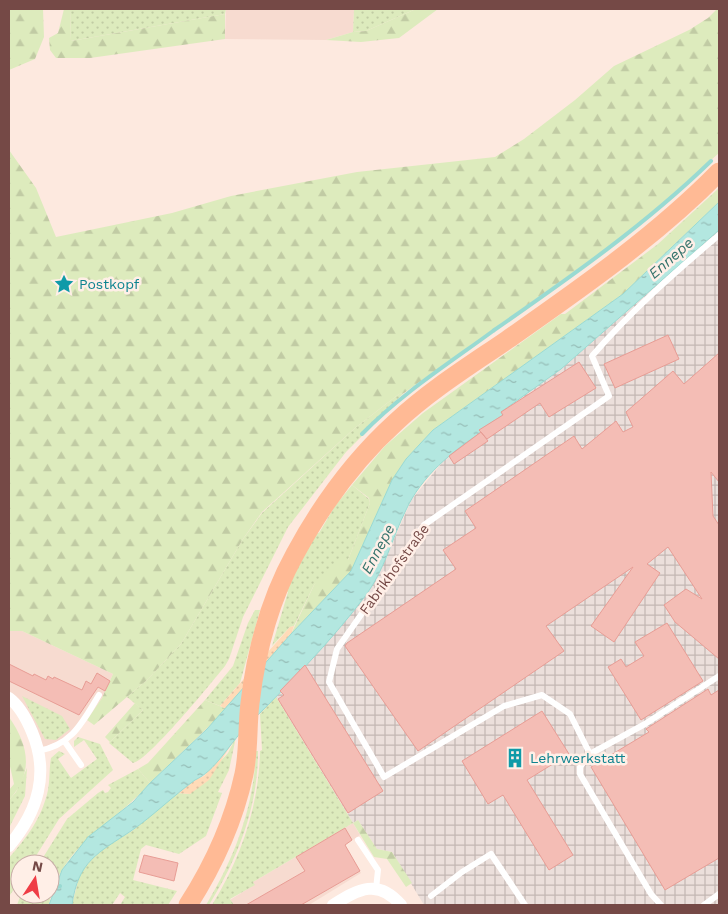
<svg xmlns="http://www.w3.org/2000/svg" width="728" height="914" font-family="'Work Sans',sans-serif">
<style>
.residential{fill:#f7dbd0}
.industrial{fill:url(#industrial-grid)}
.grass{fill:url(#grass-dots)}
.forest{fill:url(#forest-firs)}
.sand{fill:url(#sand-dots)}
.water{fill:url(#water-ripples);stroke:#99dad2}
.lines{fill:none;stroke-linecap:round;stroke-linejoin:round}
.stream{stroke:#99dad2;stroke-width:4}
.building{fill:#f4bdb5;stroke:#e89d95}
.service{stroke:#fff;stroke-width:6}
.minor{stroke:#fff;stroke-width:12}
.primary{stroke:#ffba95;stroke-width:19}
.labels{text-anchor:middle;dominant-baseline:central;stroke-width:5;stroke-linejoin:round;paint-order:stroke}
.culture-label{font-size:14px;fill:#0d838f;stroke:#ffefe7;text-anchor:start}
.street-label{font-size:14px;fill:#754946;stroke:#ffefe7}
.water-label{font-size:15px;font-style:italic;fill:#36746d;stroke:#ffefe7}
</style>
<defs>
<pattern id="industrial-grid" width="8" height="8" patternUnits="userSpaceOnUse" patternTransform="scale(1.25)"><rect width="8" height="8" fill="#ebdfdb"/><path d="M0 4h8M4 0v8" fill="none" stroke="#c3b7b3"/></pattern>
<pattern id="grass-dots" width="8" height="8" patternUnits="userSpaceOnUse" patternTransform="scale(1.25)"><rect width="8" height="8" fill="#ddebbd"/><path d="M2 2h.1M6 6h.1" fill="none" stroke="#c1cba4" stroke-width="1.8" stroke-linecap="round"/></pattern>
<pattern id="forest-firs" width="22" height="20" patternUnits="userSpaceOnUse" patternTransform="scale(1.25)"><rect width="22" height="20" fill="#ddebbd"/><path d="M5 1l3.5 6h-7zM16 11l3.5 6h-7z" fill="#c1cba4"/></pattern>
<pattern id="sand-dots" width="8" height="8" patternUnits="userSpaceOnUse" patternTransform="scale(1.25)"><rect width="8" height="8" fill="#ffdbb8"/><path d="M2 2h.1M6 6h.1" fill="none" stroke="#debda0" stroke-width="1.8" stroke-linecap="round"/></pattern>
<pattern id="water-ripples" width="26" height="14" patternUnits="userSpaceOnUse" patternTransform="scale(1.25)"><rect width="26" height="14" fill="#b3e7e0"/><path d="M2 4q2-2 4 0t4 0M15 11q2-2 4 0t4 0" fill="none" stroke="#96bdb7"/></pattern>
</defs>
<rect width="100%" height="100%" fill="#fde9df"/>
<path class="residential" d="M226 9H354L353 32 326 40 225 39Z
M9 631H22L113 674 102 698 87 720 85 719 74 733 38 751 9 698Z
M353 823 360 835 345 845 361 873 309 905H234L230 900 254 885 253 882Z"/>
<path class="industrial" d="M719 230V905H424L392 852 377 849 358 820 353 823 276 697 329 638 377 577 412 499 445 459 457 448 481 433 479 430 502 415 501 412 561 369Z"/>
<path class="grass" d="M70 9H226L225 14 71 41Z
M354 9H416L366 31 353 32Z
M404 393 360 434 362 436 346 452 288 527 243 617 229 659 225 666C212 682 148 761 133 763L109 743 143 710 127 697 147 680 181 644 243 539 262 513 355 428 399 394Z
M352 485 369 499 370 503 348 560 314 585 294 626 290 627 272 646 288 592 285 591 316 532 319 533 335 506Z
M255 610H260L240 683 220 706 205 700 233 666 248 623Z
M22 696 62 716 70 729 56 740 45 739Z
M276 697 353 823 253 882 255 885 230 899 234 905H212C241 858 259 806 260 751L262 750 260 714Z
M78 737 100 744 113 770 59 819 31 864H20V880L10 895 9 858C27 837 42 818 48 790 50 779 49 769 51 758L59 751 65 754 58 759 71 778 97 759 84 740 74 747V741Z
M236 737 229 770 218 792 222 793 206 836 179 854 146 845 141 849 133 880 177 891 168 905H120L125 897 120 893 112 905H72L80 873 92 859 106 846 132 831 178 793 190 794 228 753Z
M256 751H258C258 807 238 858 209 905H206C235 857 254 807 256 751Z
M27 768 25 796 9 828V800L16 792Z
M138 769 150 783C114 825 60 845 49 905H17L21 894H50V864H39L67 819 98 793 103 790 105 793 108 792 111 788 108 785Z"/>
<path class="forest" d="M9 9H43L44 37 35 59 9 70Z
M64 9H70L71 41 225 14V39L90 58H56L50 50 49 38 58 33Z
M416 9H438L399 38 361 42 326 40 353 32 366 31Z
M717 9H719V153L631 231 404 393 399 394 355 428 262 512 243 539 181 644 147 680 94 725 87 720 102 698 113 674 22 631H9V150L36 188 56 237 172 213 231 196 357 172 495 157 524 139 575 100 614 66 689 30 708 18Z
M719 188V202L623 294 433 430 406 459 392 480 351 571 291 634 314 585 339 559 348 560 370 503 369 498 352 485 385 446 423 413 561 314H565L658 244Z
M205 700 227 709 150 783 138 769 148 763Z
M135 703 143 710 110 742 105 737Z
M9 717C29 746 34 773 9 800V790L14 784 9 762Z
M358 820 377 849 392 852 412 883 406 887 387 859 374 857 353 823Z"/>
<path class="sand" d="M294 626 291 634 227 709 220 706 290 627Z
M236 737 209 780 190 794 178 793 195 780 204 776Z"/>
<path class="water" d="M719 202V230L561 369 501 412 503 415 480 430 482 432C452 451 421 477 406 510 392 538 385 569 366 595 330 643 286 687 244 729 228 746 215 771 195 780 173 796 153 816 131 831 98 853 78 861 72 905H49L62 870 88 837 133 802 150 783 207 729 291 634 351 571 392 480 406 459 433 430 623 294Z"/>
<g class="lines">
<path class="stream" d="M362 434C401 394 448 364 493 331 569 278 644 226 711 161
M50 888 60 886"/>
</g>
<path class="building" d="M668 335 679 359 615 388 604 364Z
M719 353V482L711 472 713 516 719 525V659L675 622 664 605 686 589 702 599 668 547 647 564 660 573 614 642 591 626 633 567 546 626 564 651 418 751 345 646 347 643 456 569 443 550 476 528 465 511 574 436 582 449 616 421 623 432 633 427 626 412 673 371 684 384Z
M579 362 596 388 549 417 540 403 487 439 479 430 503 415 501 412Z
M481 432 488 441 454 464 449 456Z
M667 623 703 681 641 720 608 667 621 659 626 667 644 656 635 642Z
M9 664 33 676 34 674 46 680 48 676 53 679 54 677 82 690 86 681 91 684 97 673 110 681 105 691 98 687 79 715 9 681Z
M305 665 383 791 348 813 278 699 284 695 280 691Z
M708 689 711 695 719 690V858L665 890 591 767 649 732 646 729Z
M542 711 569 754 527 780 573 855 549 870 503 795 488 804 462 761Z
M345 828 352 840 345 845 360 871 301 905H246L305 871 296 857Z
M144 855 178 863 174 881 139 872Z"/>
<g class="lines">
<path class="service" d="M65 742 81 765
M38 751C72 745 82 723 99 695
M590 754 645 724 719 676
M358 840 378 870 376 889
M431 896 462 872 491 854 525 905
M661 905 651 894 580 774V767L590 754 570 714 542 695 504 706 384 777 329 682 337 649 424 525 609 396 592 356C631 311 674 273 719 235
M704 905 719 894"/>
<path class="minor" d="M9 698C20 706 27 720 32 732 50 774 37 813 9 846
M333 905C359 889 378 878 401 905"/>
<path class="primary" d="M188 905C213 866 234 820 244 774 249 751 247 727 250 703 256 652 270 599 295 554 322 504 354 460 396 422 429 391 469 366 507 340 581 288 655 237 719 172"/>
</g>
<defs>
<symbol id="sight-bare" viewBox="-9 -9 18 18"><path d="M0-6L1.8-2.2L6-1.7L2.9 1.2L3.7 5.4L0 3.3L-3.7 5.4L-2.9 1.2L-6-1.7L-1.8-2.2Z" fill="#0f9aa8" stroke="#ffefe7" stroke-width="2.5" paint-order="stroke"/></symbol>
<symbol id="building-bare" viewBox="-9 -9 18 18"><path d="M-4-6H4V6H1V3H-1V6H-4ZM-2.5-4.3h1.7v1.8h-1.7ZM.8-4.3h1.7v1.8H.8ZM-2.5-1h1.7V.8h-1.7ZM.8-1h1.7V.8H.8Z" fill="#0f9aa8" stroke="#ffefe7" stroke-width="2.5" paint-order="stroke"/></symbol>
</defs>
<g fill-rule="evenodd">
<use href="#sight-bare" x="50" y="270" width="28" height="28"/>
<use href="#building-bare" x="501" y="744" width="28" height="28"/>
</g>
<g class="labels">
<g class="culture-label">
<text x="79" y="284">Postkopf</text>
<text x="530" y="758">Lehrwerkstatt</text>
</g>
<g class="street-label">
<text transform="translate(394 569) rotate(-54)">Fabrikhofstraße</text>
</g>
<g class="water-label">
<text transform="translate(671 258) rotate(-41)">Ennepe</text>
<text transform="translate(378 549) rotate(-62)">Ennepe</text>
</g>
</g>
<rect width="728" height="914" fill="none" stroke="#754946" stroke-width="20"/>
<g transform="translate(35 879) rotate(12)"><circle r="24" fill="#ffefe7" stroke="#c8ada7"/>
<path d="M0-4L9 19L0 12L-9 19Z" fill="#ef3d46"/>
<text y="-8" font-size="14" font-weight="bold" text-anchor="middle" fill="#754946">N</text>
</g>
</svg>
